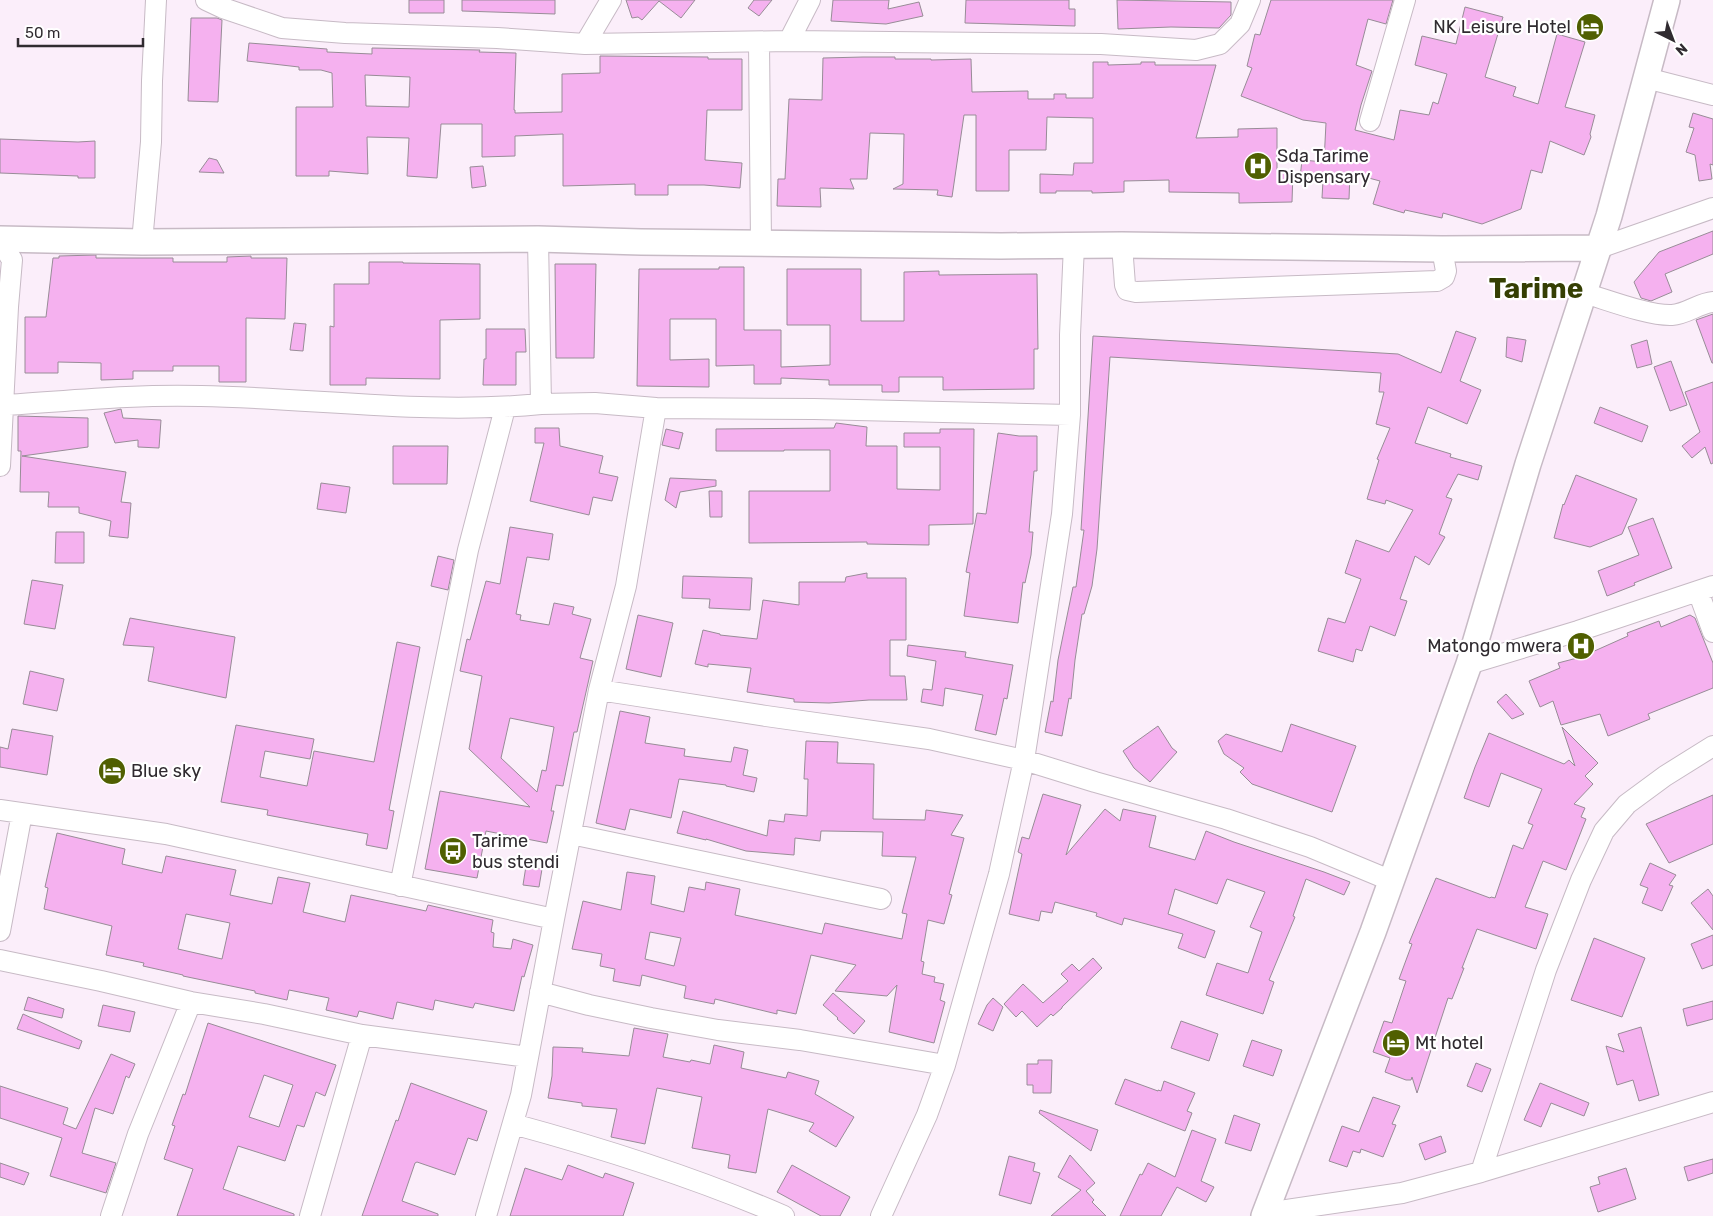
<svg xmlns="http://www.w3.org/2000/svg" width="1713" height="1216" font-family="Rubik,sans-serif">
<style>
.building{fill:#f5b1ef;stroke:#988c97;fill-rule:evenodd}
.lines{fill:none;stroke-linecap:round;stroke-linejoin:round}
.minor-casing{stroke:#c7bac5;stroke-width:22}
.major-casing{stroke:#c7bac5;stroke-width:28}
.minor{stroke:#fff;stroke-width:20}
.major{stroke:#fff;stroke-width:25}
.labels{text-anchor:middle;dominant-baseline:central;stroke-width:4.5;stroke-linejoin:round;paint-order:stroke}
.poi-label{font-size:18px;fill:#302b30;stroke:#fff;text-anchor:start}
.town-label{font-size:28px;font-weight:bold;fill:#353f03;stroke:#fff}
</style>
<rect width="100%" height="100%" fill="#fbeefa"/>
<path class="building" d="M409 0H444V13H409Z
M462 0H555V14L462 11Z
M626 0H695L681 18 659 1 642 20 638 17 632 18Z
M754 0H772L759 16 748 8Z
M833 0H889L888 9 919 2 923 16 886 24 831 21Z
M966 0H1069V9H1075V26L965 23Z
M1117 0 1231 2V15L1219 28 1171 27 1118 29Z
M1271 0H1393L1386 24 1368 19 1356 65 1372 71 1361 105 1355 130 1394 140 1400 110 1429 115 1433 102 1438 104 1447 74 1415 65 1422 36 1456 44 1465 7 1503 17 1485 77 1516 87 1513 96 1538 104 1557 34 1585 42 1565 107 1595 115 1590 134 1591 137 1584 155 1550 141 1542 173 1531 170 1521 209 1482 224 1443 213 1442 218 1405 210 1404 213 1373 204 1380 181 1350 173 1349 199 1322 198 1323 180 1300 178 1302 160 1324 162 1326 123 1303 120 1241 96 1252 68 1247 66 1255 34 1260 35Z
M191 18H217L222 20 218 102 188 101Z
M249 43 327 49V52L372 54V48L480 50 479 52 516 53 514 110H515V113L562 112V74L600 73V56L708 57V59H742V110H707L705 160 742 163 740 188 704 185H668V195H635V184L563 186V134L515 136V156L482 157V124H441L437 178 407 176 409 138 367 137 368 174 329 171V176H296V107H333L332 73 321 70H299V67L247 61ZM365 75 410 77 409 107 366 106Z
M863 57H895V59H931V60L971 59 972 92 1028 91V99H1054V94H1066V98H1093V62H1108V65L1141 64V62H1155V65H1216L1196 138 1238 137V129L1277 128V170L1293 171 1292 202 1239 203V193L1169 192V180L1124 181V192L1092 193V191H1056V193H1040V174L1073 175 1074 163H1093V118L1047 117 1046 150H1009V191H976V115H964L952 197 937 195 938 190 893 189 903 184 904 134 870 133 867 179H850L854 189 820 188 821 207 777 206 778 179H785L789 99 822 100 823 58Z
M1693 113 1713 119V165L1710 164 1712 179 1699 181 1695 155 1686 152 1694 128 1689 127Z
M0 139 78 142 95 141V178H78V176L0 173Z
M209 158 217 160 224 173 199 172Z
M483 166 486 186 472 188 470 167Z
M1713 231V254L1665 274 1672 292 1651 301 1641 298 1634 282 1659 252Z
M96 255V258H173V262H227V257L251 256V258H287L285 319 246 318V382H219V366H173V371H133V379L101 380V363L58 362V373H25V317H46L53 258H59V256Z
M369 262H403V263L480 264V319L440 320V379L366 378V385H330V326L334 327V284H369Z
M555 264H596L594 358H556Z
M719 267H744V330H781V367L830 365V325H787V269H861V321H904V272L939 271V275L1037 274 1038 349H1034V389L943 390V377H899V392H882V385H829V380L781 378V384H754V365L716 366V319H670V360L709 359V387L637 386 639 269H719Z
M1713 314V363H1712L1696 320Z
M294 323 306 324 303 351 290 350Z
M486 329H525L526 352H516V385H483L484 359H486Z
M1456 331 1476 338 1460 381 1481 390 1467 424 1428 407 1415 443 1451 454 1450 457 1482 466 1478 480 1458 474 1446 497 1452 499 1439 534 1445 537 1429 565 1415 556 1400 599 1407 601 1395 636 1370 626 1362 651 1356 649 1353 662 1318 651 1328 618 1345 623 1361 579 1345 573 1356 540 1389 552 1413 510 1386 500 1385 504 1367 499 1379 460 1377 459 1390 428 1376 424 1384 392H1379L1381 373 1110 357 1097 549 1092 586 1084 614H1082L1075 660 1071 699 1069 698 1062 736 1045 732 1051 701 1053 702 1058 660 1073 587H1076L1084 530H1081L1093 336 1398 354 1441 373Z
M1507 337 1526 340 1522 362 1506 357Z
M1647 340 1652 364 1637 368 1631 345Z
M1671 361 1687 405 1670 411 1654 367Z
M1713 382V463L1711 464 1705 447 1692 458 1682 446 1700 432 1685 392Z
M1600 407 1648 426 1642 442 1594 423Z
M121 409 123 418 161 420 159 448 138 447V440L115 443 104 413Z
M18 416 88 418V447L22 456 126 472 121 502 131 503 128 538 109 536 111 521 79 513V507H48L49 492H20L21 451H18Z
M836 423 867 427 866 446H897V489L940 490V447H904V433H940V429H974L973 524 929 525V545L867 544V542L749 543V491H830V450H784V451H716V429L834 428Z
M535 428H559L560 446 603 456 599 473 618 477 612 501 593 497 589 515 530 501 544 443H535Z
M666 429 683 433 679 449 662 445Z
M998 433 1019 436H1037V471H1034L1029 532H1033L1031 555 1025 583 1023 582 1018 623 964 616 970 573 966 572 977 513 986 514Z
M393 446H448L447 484H393Z
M1576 475 1637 499 1622 534 1590 547 1554 538 1563 504 1564 505Z
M670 478 716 480V486L680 492 676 508 665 500Z
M321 483 350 487 346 513 317 509Z
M709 491H722V517H710Z
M1653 518 1672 568 1634 583 1635 585 1607 596 1598 571 1639 555 1628 527Z
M510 527 553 534 549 560 527 557 516 614 521 615 520 620 549 625 554 603 574 607 572 614 591 619 580 658 593 661 577 732H574L563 786 556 785 551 811H554L547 843 486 831 477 878 425 869 440 791 530 807 469 749 482 676 460 671 467 639 470 640 486 581 500 584ZM510 718 554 727 546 771 542 770 537 792 501 758Z
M56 532H84V563H55Z
M438 556 454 560 448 590 431 586Z
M867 573V578H906V640H890V676H905L907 700H869L829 703 794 702V699L747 692 751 668 708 664V667L695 664 703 630 720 634V635L757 639 763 600 799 605V582H845L846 577Z
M683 576 752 578 750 610 709 608 710 599 682 598Z
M32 580 63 585 55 629 24 624Z
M638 615 673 623 661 677 626 669Z
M1690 615 1695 618 1713 663V688L1648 714 1650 719 1608 736 1600 714 1561 725 1553 701 1540 707 1529 681 1560 668 1558 663 1581 657 1628 636 1627 633 1659 621 1661 627Z
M130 618 235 637 226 698 148 681 154 647 123 645Z
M397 642 420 647 389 810 394 811 387 849 366 845 368 834 267 815 268 810 221 802 236 725 314 739 310 759 265 751 260 777 307 786 314 751 374 762Z
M908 645 966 652 965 657 1013 665 1007 699 1004 698 996 735 975 730 983 695 945 688 943 706 921 702 923 689 932 690 936 661 907 656Z
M30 671 64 679 57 711 23 704Z
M1506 694 1524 714 1512 719 1497 702Z
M620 711 650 717 645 743 685 749 684 756 731 762 734 747 748 750 743 775 757 778 754 792 726 786V785L679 779 671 818 630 809 625 830 596 823Z
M1291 724 1356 746 1332 812 1252 784 1240 772 1244 768 1224 754 1218 741 1226 734 1282 752Z
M1158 726 1172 748 1177 752 1150 782 1134 768 1123 751Z
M1562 727 1598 763 1585 776 1593 784 1574 804 1585 808 1581 817 1586 819 1566 870 1543 861 1525 907 1548 914 1536 949 1477 929 1462 968H1464L1452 999 1448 998 1417 1093 1412 1077 1411 1080H1406L1385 1072 1390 1058 1373 1052 1384 1021 1392 1023 1406 981 1399 979 1412 944 1409 943 1436 878 1490 898 1491 897 1495 898 1513 845 1523 849 1533 825 1528 823 1542 789 1501 773 1489 807 1464 798 1475 767 1489 733 1564 764 1569 760 1575 766Z
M12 729 53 736 47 775 0 767V747L8 749Z
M806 741 838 742 837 763 874 764 873 819 925 820 926 810 963 815 951 835 964 838 949 894 952 895 944 924 928 920 921 961 924 962 922 974 935 977 934 982 944 984 940 1000 945 1002 934 1043 889 1032 897 985 887 996 835 991 856 965 811 955 796 1014 777 1010V1014L715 999 714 1004 684 998 686 986 642 975 640 986 613 981 615 969 600 966 602 954 572 949 583 901 621 910 627 872 655 876 651 904 684 912 689 887 705 890 706 882 740 889 735 915 822 934 825 923 902 939 907 914 902 913 916 857 882 856 883 832 826 831H821L820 841 795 838 794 855 746 851 706 839V840L677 833 683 811 767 836 769 820 784 822 785 814 807 816 808 779H804ZM650 932 681 938 674 966 645 959Z
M1043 794 1081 805 1066 855 1105 809 1120 821 1123 809 1156 816 1149 847 1195 860 1206 831 1234 842 1324 872 1350 882 1344 895 1306 879 1293 916 1295 917 1269 980 1274 982 1263 1014 1206 995 1217 963 1248 973 1262 932 1250 927 1265 892 1227 879 1217 904 1175 889 1168 914 1215 931 1205 958 1178 948 1183 934 1124 918 1122 925 1096 916 1097 913 1055 902 1052 913 1041 911 1039 921 1009 914 1022 854 1018 852 1022 837 1029 839Z
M1713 795V844L1669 863 1646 824Z
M57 833 125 849 122 864 162 873 166 856 236 870 230 895 272 904 278 877 310 883 303 912 345 922 351 895 426 911 428 905 493 920 491 932 494 933 493 947 511 949 513 939 533 945 524 977 522 976 514 1011 475 1003 473 1008 435 1000 433 1010 397 1002 393 1019 359 1011 357 1017 326 1010 329 998 289 990 287 1000 255 993V991L183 976V975L143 966 144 963 106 955 112 926 44 909 48 888 45 887ZM186 914 230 923 222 959 178 949Z
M1650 863 1676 875 1669 885 1673 886 1662 911 1642 903 1648 888 1640 885Z
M526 866 542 869 539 887 523 885Z
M1708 889 1713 896V930L1691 903Z
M1713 935V965L1702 969 1691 944Z
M1594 938 1645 958 1622 1017 1571 1000Z
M1093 958 1102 968 1062 1007V1008L1053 1016 1051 1014 1037 1027 1022 1011 1016 1017 1004 1004 1023 984 1043 1003 1068 981 1061 974 1072 964 1079 971Z
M833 993 865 1021 854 1034 837 1019 838 1018 823 1005Z
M28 997 64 1009 62 1018 24 1010Z
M993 998 1003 1007 993 1031 978 1024 987 1005Z
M1713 1001V1019L1687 1026 1683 1009Z
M103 1005 135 1012 130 1032 98 1026Z
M23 1014 82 1041 79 1049 17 1029Z
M1181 1021 1218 1034 1209 1061 1171 1048Z
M208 1023 336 1065 325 1096 316 1092 304 1127 297 1125 285 1161 238 1146 223 1189 294 1214V1216H177L193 1169 164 1159 175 1126 172 1125 183 1094 185 1095ZM264 1075 293 1085 279 1127 249 1117Z
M1641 1027 1659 1095 1639 1101 1633 1080 1617 1085 1606 1046 1624 1052 1618 1034Z
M634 1028 668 1034 663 1057 690 1062 691 1060 710 1064 714 1045 744 1052 741 1068 786 1078 788 1072 819 1081 815 1094 854 1117 836 1147 809 1131 814 1123 768 1109 756 1173 728 1168 730 1155 692 1148 702 1097 657 1088 645 1144 611 1137 617 1109 582 1106V1103L548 1098 552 1076 553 1047 583 1048 582 1052 629 1056Z
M1252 1040 1282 1050 1273 1076 1243 1066Z
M111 1054 135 1064 129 1078 126 1076 113 1114 95 1108 82 1153 116 1163 106 1193 50 1176 62 1138 0 1118V1086L68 1108 63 1124 76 1129Z
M1038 1060H1052L1051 1093H1033V1085H1027V1064H1038Z
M1476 1063 1491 1069 1482 1092 1467 1086Z
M1125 1079 1158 1091V1090L1161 1091 1164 1081 1195 1093 1187 1111 1192 1113 1185 1131 1115 1104Z
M411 1083 487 1111 477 1141 468 1138 455 1175 417 1162 415 1163 402 1201 438 1214V1216H362L396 1120 398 1121Z
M1540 1083 1589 1103 1584 1116 1551 1103 1541 1127 1524 1120Z
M1373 1097 1400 1106 1392 1124 1396 1125 1383 1157 1361 1149 1360 1153 1353 1151 1347 1167 1329 1161 1342 1126 1359 1132Z
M1040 1110 1098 1130 1091 1151 1039 1113Z
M1234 1115 1260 1124 1251 1151 1225 1143Z
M1192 1130 1216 1139 1201 1181 1214 1187 1206 1202 1177 1187 1161 1216H1120L1140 1174 1142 1175 1148 1163 1175 1177Z
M1441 1136 1446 1152 1425 1160 1419 1144Z
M1070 1155 1095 1183 1086 1191 1094 1200 1092 1202 1106 1216H1051L1081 1190 1058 1177Z
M1009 1156 1035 1163 1033 1171 1040 1173 1031 1204 999 1195Z
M1713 1159V1173L1688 1181 1684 1167Z
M0 1163 29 1173 24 1185 0 1177Z
M568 1165 603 1178 605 1173 634 1183 623 1216H510L525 1168 562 1180Z
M792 1165 850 1197 840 1216H821L777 1192Z
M1626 1168 1636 1199 1598 1212 1590 1187 1600 1184 1598 1177Z"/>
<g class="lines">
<defs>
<path id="minor" d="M206 0 223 8 282 28 345 33 497 38 585 44 789 41 1101 44 1196 50 1220 44 1240 24 1250 0
M789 41 810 0
M759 43 761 243
M585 44 611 0
M1646 78 1713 95
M1370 121 1405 0
M0 240 12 260 8 307 0 466
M142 242 151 142 152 81 156 0
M1122 245 1125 285 1127 290 1136 292 1437 281 1444 277 1446 271 1442 249
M1599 248 1713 208
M1584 293C1608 300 1649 316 1672 315 1687 314 1699 303 1713 302
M4 405C69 401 135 394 201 396 314 398 428 415 541 404
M656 408 814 409 1070 415
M1698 591 1713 632
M1469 664 1578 631 1713 586
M599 690 766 716 929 739 1024 760 1095 782 1226 819 1310 847 1392 881
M0 810 166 834 554 919
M571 834 881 899
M400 886 468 550 505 408
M0 931 22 813
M0 960 101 981 191 1002 264 1014 362 1035 528 1057
M540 992 589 1005 651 1018 718 1030 800 1040 945 1065
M513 1124C605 1149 697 1178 784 1216
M1481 1172 1546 970 1581 880 1604 831 1627 804 1665 776 1713 746
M1266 1213 1402 1193 1481 1172 1713 1102
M111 1216 138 1134 191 1002
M310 1216 362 1035
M486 1216 521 1095 554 919 599 690 626 586 656 408 595 403 541 404 538 239
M881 1216 927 1115 945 1065 999 874 1024 760 1062 514 1070 415V335L1074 245"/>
<path id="major" d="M0 239 142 242 538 239 641 242 1001 246 1122 245 1442 249 1599 248
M1264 1216 1373 932 1469 664 1528 464 1609 216 1667 0"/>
</defs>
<use href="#minor" class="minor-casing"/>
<use href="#major" class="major-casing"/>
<use href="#minor" class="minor"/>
<use href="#major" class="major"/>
</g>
<defs>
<symbol id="hotel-disc" viewBox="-11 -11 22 22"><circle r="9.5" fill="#505f01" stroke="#fff"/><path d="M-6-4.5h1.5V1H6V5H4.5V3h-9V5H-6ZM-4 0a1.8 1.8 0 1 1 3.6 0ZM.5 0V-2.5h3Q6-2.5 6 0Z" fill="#fff"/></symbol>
<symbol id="hospital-disc" viewBox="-11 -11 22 22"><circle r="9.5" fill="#505f01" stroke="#fff"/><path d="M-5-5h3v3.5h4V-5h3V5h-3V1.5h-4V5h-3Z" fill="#fff"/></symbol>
<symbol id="bus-disc" viewBox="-11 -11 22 22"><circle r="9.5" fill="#505f01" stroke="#fff"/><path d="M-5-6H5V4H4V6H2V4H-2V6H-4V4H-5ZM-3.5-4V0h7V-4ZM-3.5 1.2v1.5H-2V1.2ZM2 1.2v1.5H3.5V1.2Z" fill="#fff"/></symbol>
</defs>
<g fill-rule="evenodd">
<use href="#hotel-disc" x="1574" y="11" width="32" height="32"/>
<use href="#hospital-disc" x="1242" y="150" width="32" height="32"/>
<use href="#hospital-disc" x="1565" y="630" width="32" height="32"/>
<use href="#hotel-disc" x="96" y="755" width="32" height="32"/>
<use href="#bus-disc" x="437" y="835" width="32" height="32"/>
<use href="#hotel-disc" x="1380" y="1027" width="32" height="32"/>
</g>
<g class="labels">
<g class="poi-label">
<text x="1571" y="27" text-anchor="end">NK Leisure Hotel</text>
<text x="1277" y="156">Sda Tarime<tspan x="1277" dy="21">Dispensary</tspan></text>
<text x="1562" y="646" text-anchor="end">Matongo mwera</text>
<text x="131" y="771">Blue sky</text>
<text x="472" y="841">Tarime<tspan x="472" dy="21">bus stendi</tspan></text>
<text x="1415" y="1043">Mt hotel</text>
</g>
<g class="town-label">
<text x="1536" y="288">Tarime</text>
</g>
</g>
<g transform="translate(1673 40) rotate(138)" stroke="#ffffff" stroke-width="4" paint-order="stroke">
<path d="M0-4L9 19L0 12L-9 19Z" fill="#302b30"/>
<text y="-8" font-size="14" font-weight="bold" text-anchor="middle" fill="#302b30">N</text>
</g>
<path d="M18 38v8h125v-8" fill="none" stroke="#302b30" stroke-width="2.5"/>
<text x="25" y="38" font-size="15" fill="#302b30" stroke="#ffffff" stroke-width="4" paint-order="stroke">50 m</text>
</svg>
